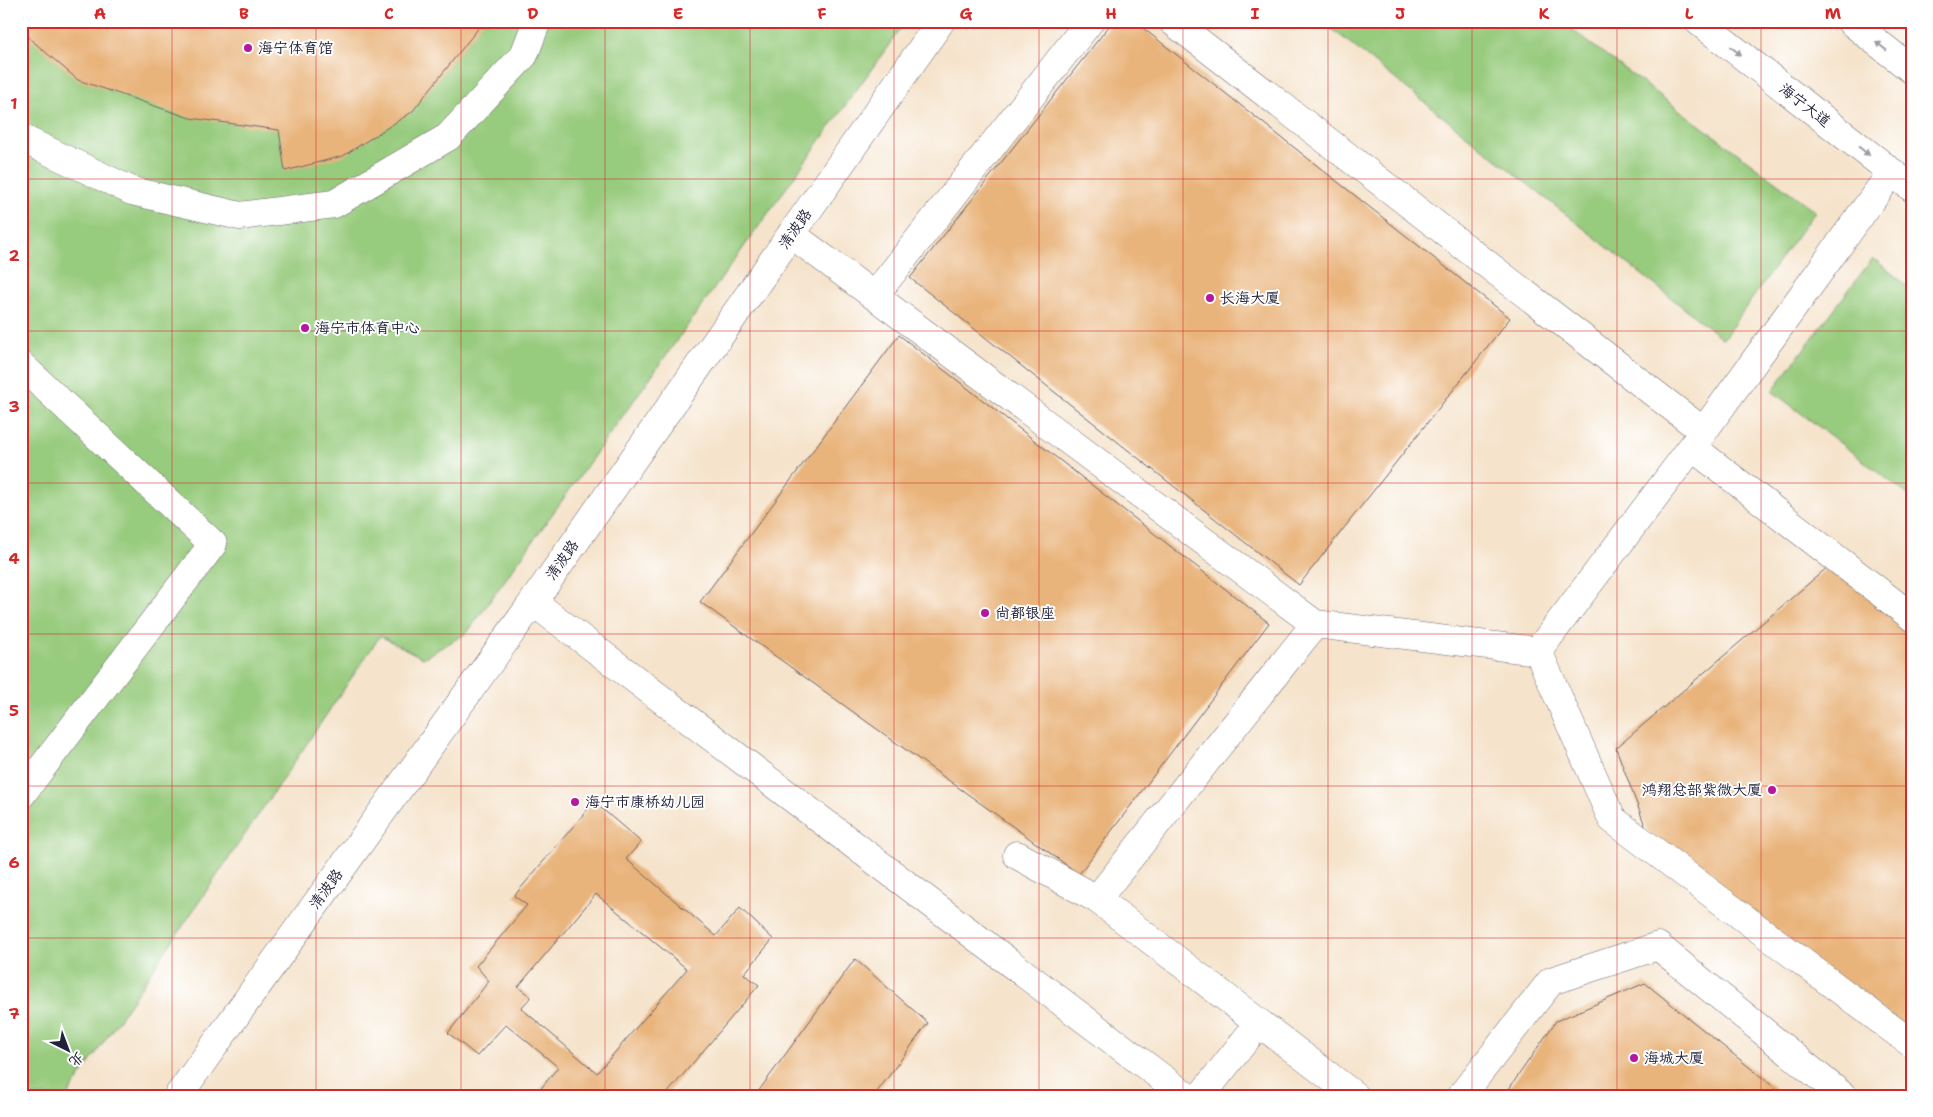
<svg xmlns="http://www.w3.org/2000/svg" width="1933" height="1117" font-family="'Shantell Sans','LXGW WenKai TC',sans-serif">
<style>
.green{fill:#97cb7d;stroke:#5c765c}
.building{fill:#e9b47c;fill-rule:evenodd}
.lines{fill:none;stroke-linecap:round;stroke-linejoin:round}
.minor-casing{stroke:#6c666d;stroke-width:29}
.highway-casing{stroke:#6c666d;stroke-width:29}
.minor{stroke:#fff;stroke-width:28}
.highway{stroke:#fff;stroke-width:28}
.oneway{fill:#9c9ca7}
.grid{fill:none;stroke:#d62828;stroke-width:1;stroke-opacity:0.55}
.poi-dot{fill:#b5179e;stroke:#fff;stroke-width:2}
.labels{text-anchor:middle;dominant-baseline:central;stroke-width:4;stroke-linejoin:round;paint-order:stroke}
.poi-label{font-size:15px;fill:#22223b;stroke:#fff;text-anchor:start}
.street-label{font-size:15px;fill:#22223b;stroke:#fff}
.neatline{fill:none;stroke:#d62828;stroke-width:2}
.grid-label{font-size:16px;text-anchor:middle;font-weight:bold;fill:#d62828}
</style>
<rect width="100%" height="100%" fill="#fff"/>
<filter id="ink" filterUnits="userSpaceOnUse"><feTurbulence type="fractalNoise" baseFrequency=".02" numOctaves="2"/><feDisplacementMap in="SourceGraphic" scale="10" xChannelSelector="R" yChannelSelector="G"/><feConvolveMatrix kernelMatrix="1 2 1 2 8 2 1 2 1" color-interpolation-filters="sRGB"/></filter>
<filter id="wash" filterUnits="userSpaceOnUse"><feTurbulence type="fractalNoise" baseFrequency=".0096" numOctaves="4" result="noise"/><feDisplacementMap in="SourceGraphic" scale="20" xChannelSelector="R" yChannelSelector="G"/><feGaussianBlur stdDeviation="1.12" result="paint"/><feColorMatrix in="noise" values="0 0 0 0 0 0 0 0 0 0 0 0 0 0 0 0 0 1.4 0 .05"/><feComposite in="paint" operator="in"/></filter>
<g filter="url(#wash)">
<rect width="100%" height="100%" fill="#f5e3cb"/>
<path class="green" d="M21 21H906L467 633 423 658 380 636 67 1096H21Z
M1322 21H1560L1815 211 1723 339Z
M1873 258 1912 290V498L1772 391Z"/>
<g id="blocks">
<path class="building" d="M21 21H484L412 112 343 156 285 171 279 130 190 118 78 80 21 31Z
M1113 21H1134L1510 318 1299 585 910 278Z
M899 335 1269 623 1079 874 700 602Z
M1829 566 1912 631V1037L1647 831 1616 748Z
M594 802 641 842 626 859 716 936 740 908 773 939 744 974 759 985 665 1096H535L558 1067 506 1024 477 1056 448 1033 489 981 476 966 527 905 514 896ZM596 894 687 969 597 1073 521 1008 531 997 518 987Z
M855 959 928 1023 874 1096H755Z
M1645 983 1785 1096H1504L1556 1021Z"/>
</g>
</g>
<g filter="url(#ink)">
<use href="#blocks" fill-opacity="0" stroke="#6c666d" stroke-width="1"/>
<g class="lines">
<defs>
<path id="minor" d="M1172 21 1703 431
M21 138 132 191 240 216 334 204 448 137 524 55 537 21
M791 234 1315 624 1538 651 1612 819 1912 1044
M874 296 1090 21
M21 365 213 544 21 795
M1692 447 1912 617
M533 602 1186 1096
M1538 651 1692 447 1892 172
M1017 855 1097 899 1355 1096
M1097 899 1315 624
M178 1096 533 602 941 21
M1201 1096 1259 1023
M1461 1096 1551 981 1658 946 1843 1096"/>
<path id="highway" d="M1698 21 1912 188
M1850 21 1912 70"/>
</defs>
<use href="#minor" class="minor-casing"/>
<use href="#highway" class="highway-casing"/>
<use href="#minor" class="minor"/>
<use href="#highway" class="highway"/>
</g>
<defs><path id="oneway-solid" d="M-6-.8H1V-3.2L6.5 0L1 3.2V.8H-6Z" transform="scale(1.25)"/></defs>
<g class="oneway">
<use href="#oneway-solid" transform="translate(1881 46) rotate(-142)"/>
<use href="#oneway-solid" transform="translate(1736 51) rotate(38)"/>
<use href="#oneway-solid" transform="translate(1864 151) rotate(38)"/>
</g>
</g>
<path class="grid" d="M172 21V1096M316 21V1096M461 21V1096M605 21V1096M750 21V1096M894 21V1096M1039 21V1096M1183 21V1096M1328 21V1096M1472 21V1096M1617 21V1096M1761 21V1096M21 179H1912M21 331H1912M21 483H1912M21 634H1912M21 786H1912M21 938H1912"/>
<g class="poi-dot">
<circle cx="248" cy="48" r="5"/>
<circle cx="1210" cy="298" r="5"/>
<circle cx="305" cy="328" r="5"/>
<circle cx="985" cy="613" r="5"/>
<circle cx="1772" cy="790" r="5"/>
<circle cx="575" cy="802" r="5"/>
<circle cx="1634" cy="1058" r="5"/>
</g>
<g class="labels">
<g class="poi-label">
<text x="258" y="48">海宁体育馆</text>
<text x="1220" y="298">长海大厦</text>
<text x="315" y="328">海宁市体育中心</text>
<text x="995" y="613">尚都银座</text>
<text x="1762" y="790" text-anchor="end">鸿翔总部紫微大厦</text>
<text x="585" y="802">海宁市康桥幼儿园</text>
<text x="1644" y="1058">海城大厦</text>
</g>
<g class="street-label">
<text transform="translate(1805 105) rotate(38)">海宁大道</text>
<text transform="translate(795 229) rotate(-55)">清波路</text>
<text transform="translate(562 560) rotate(-55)">清波路</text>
<text transform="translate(326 889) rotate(-54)">清波路</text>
</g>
</g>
<rect width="1933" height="1117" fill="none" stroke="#fff" stroke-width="55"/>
<g transform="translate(68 1050) rotate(138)" stroke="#ffffff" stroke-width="4" paint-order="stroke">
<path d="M0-4L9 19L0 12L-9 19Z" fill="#22223b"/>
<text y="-8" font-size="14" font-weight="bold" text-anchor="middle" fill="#22223b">北</text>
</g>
<rect x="28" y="28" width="1878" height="1062" class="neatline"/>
<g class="grid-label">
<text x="100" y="19">A</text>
<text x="244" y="19">B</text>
<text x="389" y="19">C</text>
<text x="533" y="19">D</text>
<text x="678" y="19">E</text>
<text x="822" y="19">F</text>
<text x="966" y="19">G</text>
<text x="1111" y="19">H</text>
<text x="1255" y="19">I</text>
<text x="1400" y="19">J</text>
<text x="1544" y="19">K</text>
<text x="1689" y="19">L</text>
<text x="1833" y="19">M</text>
<text x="14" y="109">1</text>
<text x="14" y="261">2</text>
<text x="14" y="412">3</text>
<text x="14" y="564">4</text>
<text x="14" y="716">5</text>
<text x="14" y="868">6</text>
<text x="14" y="1019">7</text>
</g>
</svg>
